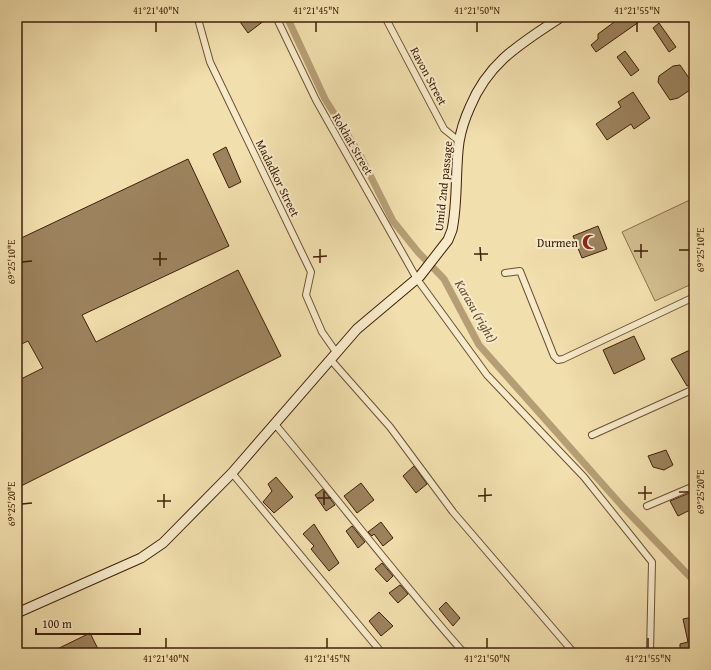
<svg xmlns="http://www.w3.org/2000/svg" width="711" height="670" font-family="'Gentium Book Plus',serif">
<style>
.green{fill:#d3bf91;stroke:#8a704d}
.lines{fill:none;stroke-linecap:round;stroke-linejoin:round}
.canal{stroke:#b59e75;stroke-width:7}
.building{fill:#9c835e;stroke:#402009}
.minor-casing{stroke:#6c5032;stroke-width:8}
.secondary-casing{stroke:#402009;stroke-width:11}
.minor{stroke:#f6eaca;stroke-width:6}
.secondary{stroke:#f6eaca;stroke-width:9}
.ticks{fill:none;stroke:#402009;stroke-width:1.5}
.labels{text-anchor:middle;dominant-baseline:central;stroke-width:4;stroke-linejoin:round;paint-order:stroke}
.street-label{font-size:12px;fill:#402009;stroke:#f6eaca}
.poi-label{font-size:12px;fill:#402009;stroke:#f6eaca;text-anchor:end}
.water-label{font-size:13px;font-style:italic;fill:#694c2f;stroke:#f6eaca}
.neatline{fill:none;stroke:#402009;stroke-width:1.5}
.ticks-label{font-size:10px;text-anchor:middle;fill:#402009}
</style>
<rect width="100%" height="100%" fill="#f1dfad"/>
<filter id="stains"><feTurbulence type="fractalNoise" baseFrequency=".005" numOctaves="4"/><feColorMatrix values="0 0 0 0 .2 0 0 0 0 .09 0 0 0 0 .02 0 0 0 .5 -.17"/></filter>
<radialGradient id="worn" r=".72"><stop offset=".6" stop-color="#630" stop-opacity="0"/><stop offset="1" stop-color="#630" stop-opacity=".3"/></radialGradient>
<path class="green" d="M694 198V283L655 301 622 232Z"/>
<g class="lines">
<path class="canal" d="M287 17 325 99 359 153 393 221 418 252 444 279 479 345 623 507 694 581"/>
</g>
<path class="building" d="M241 17H269L248 33 238 19Z
M621 17H646L596 52 591 45 598 39V34Z
M659 23 676 47 669 52 653 28Z
M625 51 639 70 631 76 617 57Z
M680 65 691 81 690 90 678 98 670 100 658 82 659 76 673 66Z
M633 92 650 118 634 129 631 124 607 140 596 124 621 107 618 102Z
M226 147 241 182 229 188 213 154Z
M188 159 229 246 82 315 96 342 238 270 281 356 17 488V381L43 368 28 341 17 346V240Z
M598 226 607 249 582 258 573 236Z
M634 336 645 359 614 374 603 350Z
M694 348V383L687 386 671 359Z
M666 450 673 465 664 470 653 467 648 456Z
M414 466 427 484 416 493 403 476Z
M276 477 293 497 274 513 263 502 272 491 268 484Z
M361 483 374 500 357 513 344 496Z
M323 489 335 505 326 511 315 495Z
M692 492 694 496V518L690 510 678 516 670 501Z
M381 522 393 538 383 546 374 534 372 536 368 532Z
M314 524 339 563 329 571 311 549 314 546 303 534Z
M352 526 365 542 358 548 346 531Z
M382 563 393 576 387 582 375 569Z
M400 585 408 594 398 603 389 593Z
M446 602 460 618 453 626 439 609Z
M379 612 393 626 381 636 369 621Z
M693 617 694 648 680 651V644L688 642 683 619Z
M90 633 100 653H49Z"/>
<g class="lines">
<defs>
<path id="minor" d="M205 17 198 19 210 62 311 272 306 295 322 332 336 352
M276 17 316 100 417 279 487 375 584 477 652 562 650 653
M385 17 444 129 459 141
M505 273 520 271 554 356 558 360 563 359 694 297
M330 359 390 427 453 512 574 653
M274 423C338 499 398 579 464 653
M592 435 694 389
M232 473 382 653
M647 506 694 486"/>
<path id="secondary" d="M17 613 141 558 163 543 232 473 357 329 420 276 448 240 452 230C458 202 455 171 459 142 461 130 465 118 470 107 489 61 522 43 561 17"/>
</defs>
<use href="#minor" class="minor-casing"/>
<use href="#secondary" class="secondary-casing"/>
<use href="#minor" class="minor"/>
<use href="#secondary" class="secondary"/>
</g>
<path class="ticks" d="M156 22V32M316 22V32M477 22V32M637 22V32M641 244V258M480 247 481 261M320 249V263M679 250H689M634 251H648M160 252V266M474 254H488M313 257 327 256M153 259H167M22 262 32 261M645 486V500M485 488V502M324 491V505M679 492H689M638 493H652M164 494V508M478 496 492 495M317 498H331M157 501H171M22 504 32 503M166 638V648M327 638V648M487 638V648M648 638V648"/>
<defs>
<symbol id="mosque-bare" viewBox="-9 -9 18 18"><path d="M3.5-4.9A6 6 0 1 0 3.5 4.9A5 5 0 1 1 3.5-4.9Z" fill="#8f2418" stroke="#f6eaca" stroke-width="2.5" paint-order="stroke"/></symbol>
</defs>
<g fill-rule="evenodd">
<use href="#mosque-bare" x="579" y="231" width="22" height="22"/>
</g>
<g class="labels">
<g class="street-label">
<text transform="translate(429 76) rotate(62)">Ravon Street</text>
<text transform="translate(353 144) rotate(60)">Rokhat Street</text>
<text transform="translate(278 178) rotate(64)">Madadkor Street</text>
<text transform="translate(443 186) rotate(-84)">Umid 2nd passage</text>
</g>
<g class="poi-label">
<text x="578" y="242">Durmen</text>
</g>
<g class="water-label">
<text transform="translate(476 311) rotate(60)">Karasu (right)</text>
</g>
</g>
<rect width="711" height="670" fill="none" stroke="#f1dfad" stroke-width="44"/>
<path d="M36 628v6h104v-6" fill="none" stroke="#402009" stroke-width="2"/>
<text x="42" y="628" font-size="12" fill="#402009" stroke="#f6eaca" stroke-width="3" paint-order="stroke">100 m</text>
<rect x="22" y="22" width="667" height="626" class="neatline"/>
<g class="ticks-label">
<text x="156" y="14">41°21'40"N</text>
<text x="316" y="14">41°21'45"N</text>
<text x="477" y="14">41°21'50"N</text>
<text x="637" y="14">41°21'55"N</text>
<text transform="translate(700 250) rotate(-90)" y="4">69°25'10"E</text>
<text transform="translate(11 262) rotate(-90)" y="4">69°25'10"E</text>
<text transform="translate(700 492) rotate(-90)" y="4">69°25'20"E</text>
<text transform="translate(11 504) rotate(-90)" y="4">69°25'20"E</text>
<text x="166" y="662">41°21'40"N</text>
<text x="327" y="662">41°21'45"N</text>
<text x="487" y="662">41°21'50"N</text>
<text x="648" y="662">41°21'55"N</text>
</g>
<rect width="100%" height="100%" filter="url(#stains)"/>
<rect width="100%" height="100%" fill="url(#worn)"/>
</svg>
